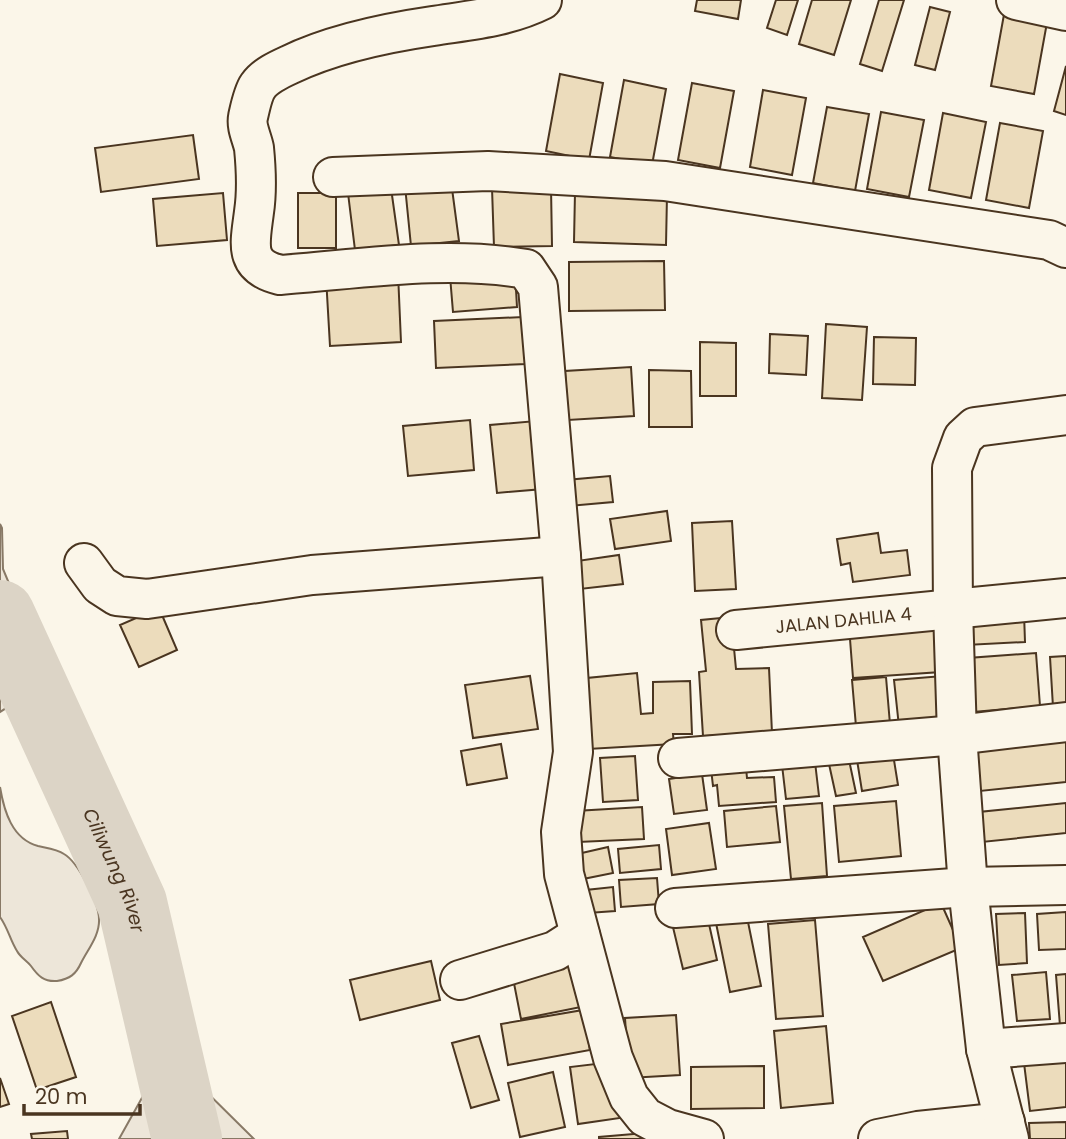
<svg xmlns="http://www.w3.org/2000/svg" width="1066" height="1139" font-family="Poppins,sans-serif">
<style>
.green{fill:#ede6d9;stroke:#887966;stroke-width:2}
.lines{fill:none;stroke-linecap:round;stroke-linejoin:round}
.river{stroke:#dcd4c6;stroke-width:70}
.building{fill:#ecdcbc;stroke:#4a3520;stroke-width:2}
.minor-casing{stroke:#4a3520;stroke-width:42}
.minor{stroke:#fbf6e9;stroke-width:38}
.labels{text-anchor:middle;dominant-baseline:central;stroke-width:5;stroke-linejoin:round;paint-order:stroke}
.street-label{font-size:18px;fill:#4a3520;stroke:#fbf6e9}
.water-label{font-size:19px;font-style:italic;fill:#4a3520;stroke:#fbf6e9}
</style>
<rect width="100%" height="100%" fill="#fbf6e9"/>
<path class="green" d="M0 524 2 528 3 569 20 610 44 645 47 658V672L42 685 0 712Z
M0 787C4 811 12 839 38 846 47 848 57 849 64 854 78 862 99 903 99 919 100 935 88 949 81 963 76 974 70 979 57 981 44 982 38 976 31 966 27 961 20 957 17 951 10 940 8 928 0 917Z
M167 1053 254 1139H119Z"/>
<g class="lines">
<path class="river" id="s1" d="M0 615 132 903 187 1139"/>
</g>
<path class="building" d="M697 0H741L738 19 695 11Z
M776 0H798L787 35 767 28Z
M812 0H851L834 55 799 44Z
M879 0H904L882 71 860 64Z
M930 7 950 12 935 70 915 65Z
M1005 9 1048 17 1034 94 991 86Z
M1066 66V115L1054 111Z
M560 74 603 83 589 160 546 151Z
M624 80 666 89 652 165 610 157Z
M692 83 734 91 720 168 678 160Z
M763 90 806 98 792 175 750 167Z
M827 107 869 114 855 191 813 183Z
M881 112 924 120 909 197 867 189Z
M943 113 986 122 971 198 929 190Z
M1000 123 1043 131 1029 208 986 200Z
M193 135 199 179 101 192 95 148Z
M451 181 459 241 411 246 405 186Z
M551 187 552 246 494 247 492 188Z
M391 188 399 245 355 250 348 193Z
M575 192 667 195 666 245 574 242Z
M223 193 227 240 157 246 153 199Z
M298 193H336V248H298Z
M664 261 665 310 569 311V262Z
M515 272 517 307 453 312 450 276Z
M398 273 401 342 330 346 326 277Z
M523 317 526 364 436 368 434 321Z
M826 324 867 327 862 400 822 398Z
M770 334 808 336 806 375 769 373Z
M874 337 916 338 915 385 873 384Z
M700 342 736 343V396H700Z
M631 367 634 416 568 420 565 371Z
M649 370 691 371 692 427H649Z
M470 420 474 470 408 476 403 426Z
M536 421 543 489 497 493 490 425Z
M610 476 613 502 569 506 566 480Z
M667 511 671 541 615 549 610 519Z
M732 521 736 589 695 591 692 523Z
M878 533 881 553 907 550 910 575 853 582 850 563 841 565 837 539Z
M619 555 623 584 580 589 577 561Z
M159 608 177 650 139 667 120 625Z
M1024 613 1025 642 966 645 964 615Z
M731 617 736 669 769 668 772 733 703 736 699 672 706 671 701 620Z
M937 620 941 672 853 678 849 626Z
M1036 653 1040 706 973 712 968 658Z
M1066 656V706L1053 707 1050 657Z
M637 673 641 714 653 713V682L690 681 692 734H673L674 744 588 749 586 717H590L587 678Z
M530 676 538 729 473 738 465 685Z
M943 676 949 732 900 736 894 680Z
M886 677 891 736 857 738 852 680Z
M1066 741V782L980 791 976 749Z
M501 744 507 778 467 785 461 751Z
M893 754 898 785 862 791 857 760Z
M635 756 638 800 603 802 600 758Z
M745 757 747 778 774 777 776 802 719 806 717 785 713 786 710 760Z
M849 760 856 793 836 796 829 764Z
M815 762 819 796 786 799 782 765Z
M702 774 707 810 674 814 669 779Z
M896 801 901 856 839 862 834 806Z
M822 803 827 876 791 879 784 806Z
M1066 803V833L982 842 979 812Z
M776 806 780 842 727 847 724 811Z
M642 807 644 839 578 842 575 811Z
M709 823 716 869 672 875 666 829Z
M659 845 661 869 620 873 618 849Z
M608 847 613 873 578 880 573 855Z
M657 878 659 904 621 907 619 880Z
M613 887 615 911 588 913 586 890Z
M941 903 961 948 883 981 863 937Z
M1066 912V949L1039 950 1037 914Z
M1025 913 1027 963 999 965 996 914Z
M707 915 717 960 683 969 672 923Z
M747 917 761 986 730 992 716 923Z
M815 920 823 1016 776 1019 768 924Z
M571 957 581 1007 521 1019 511 968Z
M431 961 440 1000 360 1020 350 980Z
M1046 972 1050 1019 1017 1021 1012 975Z
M1066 974V1026H1060L1056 975Z
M51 1002 76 1077 37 1090 12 1016Z
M583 1010 590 1050 508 1065 501 1024Z
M676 1015 680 1075 629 1078 625 1018Z
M826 1026 833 1103 781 1108 774 1031Z
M479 1036 499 1100 471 1108 452 1043Z
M1066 1058V1107L1030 1111 1024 1063Z
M612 1062 620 1118 578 1124 570 1067Z
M764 1066V1108L691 1109V1067Z
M553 1072 565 1127 520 1137 508 1083Z
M0 1078 9 1104 0 1107Z
M1066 1122V1139H1030L1029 1123Z
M67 1131 68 1139H32L31 1134Z
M645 1133 646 1139H599V1137Z"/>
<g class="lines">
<defs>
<g id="minor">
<path d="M542 0C508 17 471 20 433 26 385 33 332 44 289 65 278 70 265 76 258 86 253 93 250 108 248 117 246 127 252 138 254 148 256 168 257 192 254 212 250 244 243 266 280 275 360 269 447 255 526 269L538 287 561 556 573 752 561 832 564 874 613 1058 629 1097 645 1117 668 1129 704 1139"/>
<path d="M1016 0 1066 11"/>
<path d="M333 177 488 171 665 181 1049 240 1066 248"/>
<path d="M84 563 100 585 117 596 147 599 312 575 561 556"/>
<path id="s2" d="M736 630 1066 598"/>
<path d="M678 758 957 735 1066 722"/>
<path d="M675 908 968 887 1066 885"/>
<path d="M460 980 555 951 580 935"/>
<path d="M986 1049 1066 1043"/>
<path d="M878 1139 918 1131 1005 1122"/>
<path d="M1009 1139 986 1049 968 887 957 735 953 610 952 468 963 438 975 427 1066 415"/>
</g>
</defs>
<use href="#minor" class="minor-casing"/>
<use href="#minor" class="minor"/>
</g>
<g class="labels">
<g class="street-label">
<text stroke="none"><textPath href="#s2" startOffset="108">JALAN DAHLIA 4</textPath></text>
</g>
<g class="water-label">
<text stroke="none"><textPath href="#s1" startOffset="280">Ciliwung River</textPath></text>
</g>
</g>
<path d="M24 1104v10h116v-10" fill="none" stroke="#4a3520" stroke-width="3.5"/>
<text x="35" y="1104" font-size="21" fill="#4a3520" stroke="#fbf6e9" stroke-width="5" paint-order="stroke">20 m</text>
</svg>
